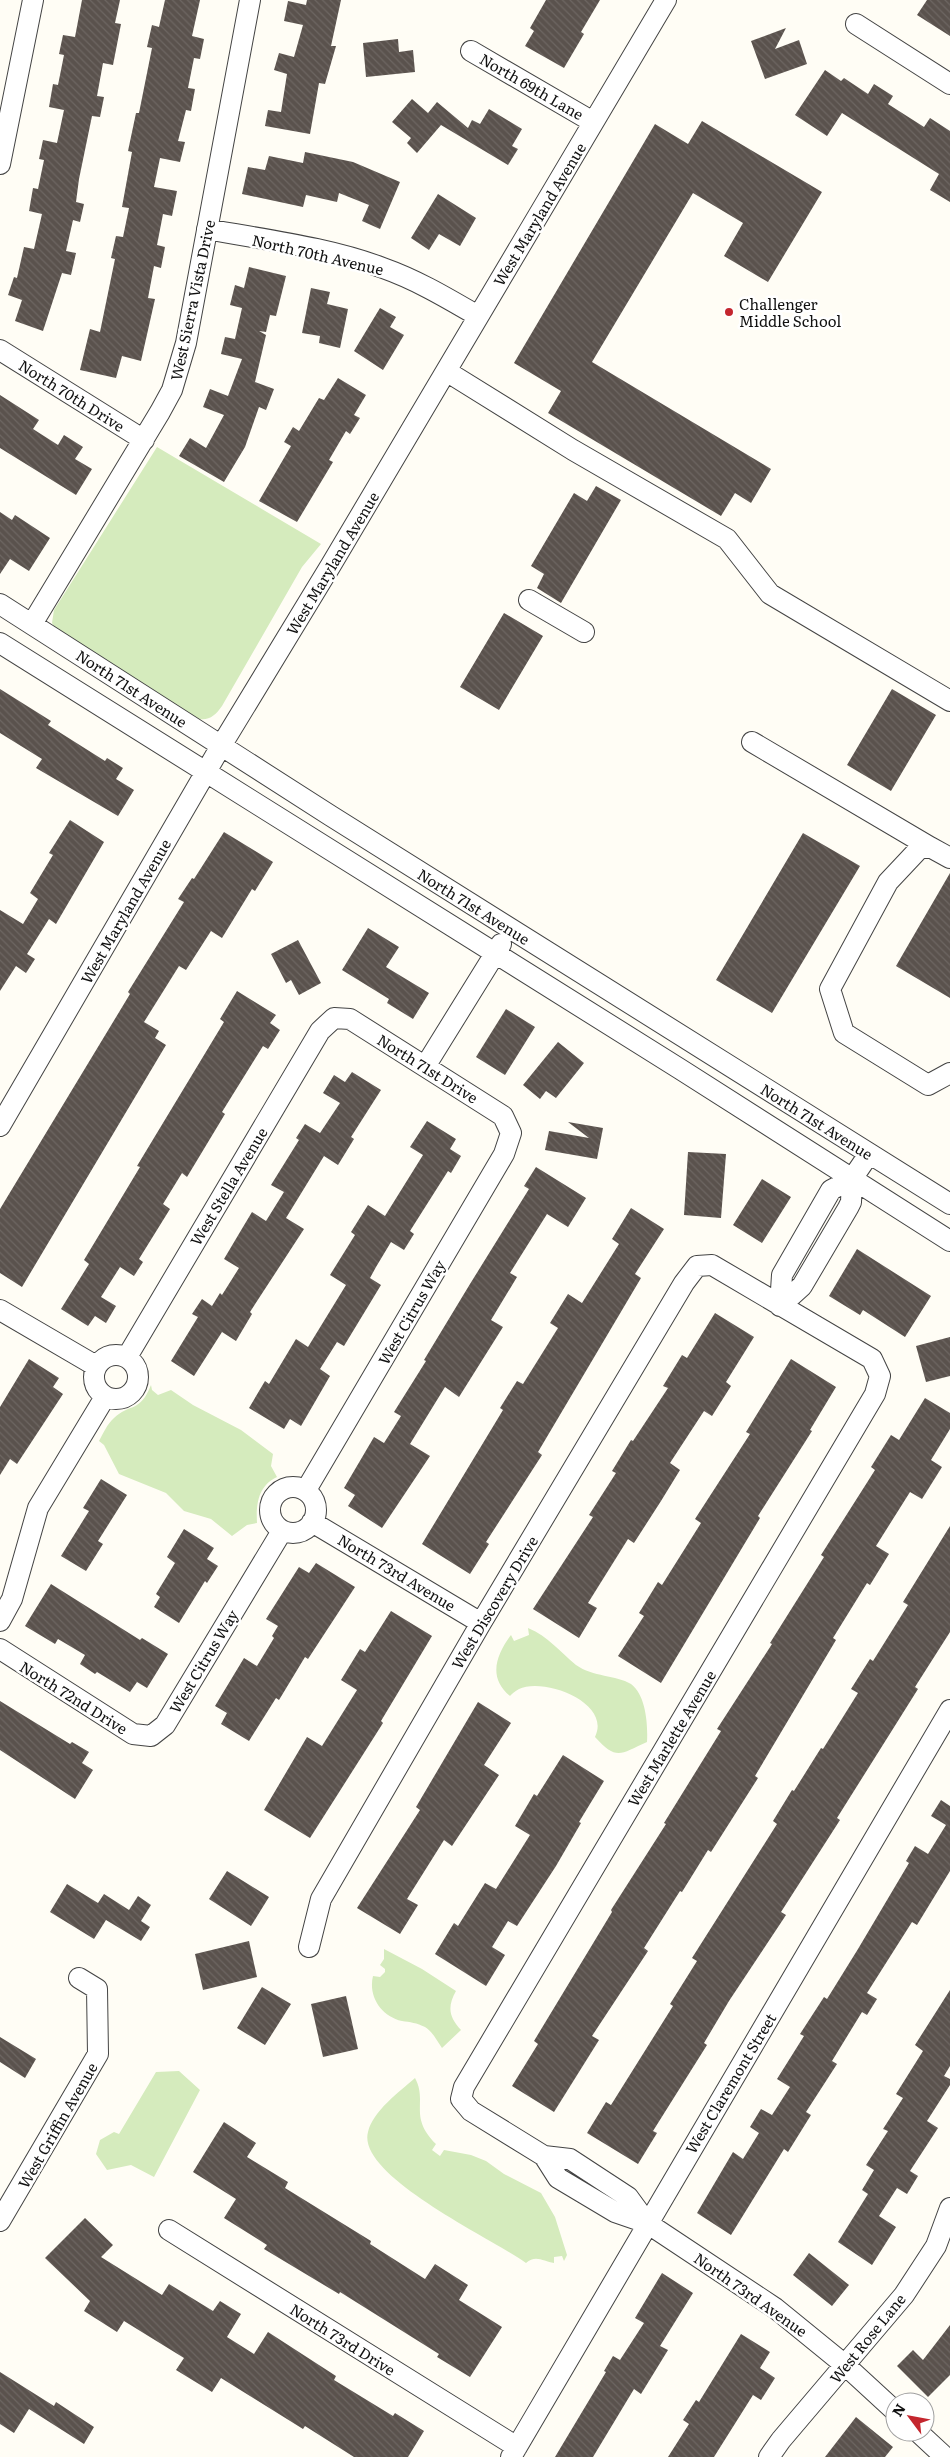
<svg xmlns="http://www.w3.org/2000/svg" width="950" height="2457" font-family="Literata,serif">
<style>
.green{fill:#d5ebbd}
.building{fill:url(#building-back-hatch)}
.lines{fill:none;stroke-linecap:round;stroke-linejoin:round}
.minor-casing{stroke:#444;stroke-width:22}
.minor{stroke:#fff;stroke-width:20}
.poi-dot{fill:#c4262e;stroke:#fff;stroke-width:2}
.labels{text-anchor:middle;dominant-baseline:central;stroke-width:5;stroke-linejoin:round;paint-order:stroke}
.street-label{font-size:15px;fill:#111;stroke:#fff}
.poi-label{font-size:15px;fill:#111;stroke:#fff;text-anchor:start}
</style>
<defs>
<pattern id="building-back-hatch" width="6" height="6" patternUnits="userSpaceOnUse" patternTransform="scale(1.25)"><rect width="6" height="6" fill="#5a524d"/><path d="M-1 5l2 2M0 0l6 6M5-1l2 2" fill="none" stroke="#6d6662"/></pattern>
</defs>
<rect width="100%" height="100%" fill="#fffdf5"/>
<path class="green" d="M157 447 321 544 302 567 222 706C215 716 208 722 195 718L56 629 52 623 54 610Z
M151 1385 152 1390 158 1395 171 1390 193 1405 241 1430 273 1454 271 1466 277 1477C258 1486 256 1504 257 1523L247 1525 232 1536 211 1519 184 1511 166 1493 119 1474 104 1445 99 1441C103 1434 107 1424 114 1418 130 1403 140 1413 151 1385Z
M528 1628C549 1637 559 1651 576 1665 593 1677 616 1675 631 1684 646 1695 648 1725 647 1742 620 1754 617 1761 595 1737 612 1702 543 1677 519 1689 515 1691 512 1694 510 1696 487 1677 497 1654 511 1635L514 1641 529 1635Z
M384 1949 422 1969 456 1991C447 2007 449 2017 461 2030L442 2048C437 2041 433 2032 425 2027 417 2023 410 2022 402 2021 381 2016 368 1996 373 1976L380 1977 385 1972V1969L380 1965 384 1959Z
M179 2071 200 2090 154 2177 131 2165 107 2170 96 2154 100 2140 114 2132 119 2134 156 2072Z
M415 2078C428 2102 408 2116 436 2144L432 2150 440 2156 444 2150 471 2155 486 2161 504 2174 541 2193 555 2217 567 2255 564 2261 562 2256 554 2257V2263C544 2262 536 2254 526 2263 495 2240 356 2176 368 2132 373 2111 399 2092 415 2078Z"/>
<path class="building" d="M82 0H120L115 23 121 24 113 65 103 63 97 96 104 97 100 117 92 116 79 179 76 202 84 204 80 222 73 220 66 251 76 253 71 275 62 273 43 331 15 321 22 300 8 295 14 277 17 278 24 247 34 249 42 214 29 211 33 188 38 189 44 160 39 159 43 140 57 143 64 110 49 107 53 84 58 85 64 55 59 54 63 35 75 37Z
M165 0H200L192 36 204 39 200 59 194 58 188 88 195 89 191 111 186 110 178 141 185 142 180 162 160 158 154 187 177 191 172 216 163 214 157 245 165 247 161 268 154 266 148 298 155 299 141 361 122 356 116 378 80 370 90 329 100 332 115 259 111 258 116 236 123 237 129 208 122 207 132 152 128 151 136 113H139L152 48 147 47 152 25 159 27Z
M307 0H341L331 46H336L325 84 319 83 310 134 265 126 268 110 281 112 287 74 274 70 279 53 294 57 303 25 284 21 288 1 306 5Z
M546 0H600L581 32 584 34 564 68 525 46 534 31 530 28Z
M927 0H950V36L917 15Z
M786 28 775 49 799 40 807 64 765 79 751 41Z
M398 39 399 52 413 50 415 72 366 77 363 43Z
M825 70 841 81 844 78 868 94 874 84 893 96 888 104 924 127 930 118 950 131V202L930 190 939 174 842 113 827 136 795 115Z
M412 99 428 113 437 102 468 128 472 120 480 124 489 109 522 129 512 146 518 149 508 165 441 125 417 153 407 143 411 138 392 122Z
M702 121 822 192 768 282 724 256 743 223 693 193 592 362 771 469 751 503 735 493 721 516 548 413 561 391 514 363 655 124 688 144Z
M305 152 353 162 400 182 380 229 362 221 369 205 339 193 337 202 306 195 303 207 242 194 248 167 265 170 269 156 303 163Z
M438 194 476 218 460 246 439 234 429 250 411 238Z
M249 267 286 276 276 316 270 315 266 332 259 331 266 335 255 382 274 389 266 410 259 407 245 447 224 482 179 456 190 438 206 448 224 415 203 407 210 389 228 396 242 359 221 354 225 337 235 339 242 308 230 305 235 285 244 288Z
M311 288 330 292 327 304 348 309 340 348 319 343 320 336 302 333Z
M380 308 396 317 390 327 404 335 383 370 354 351Z
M338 378 366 395 354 415 360 418 350 434 346 431 329 460 333 462 297 522 259 501 291 446 284 442 293 427 299 431 319 398 324 400Z
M0 395 39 420 33 429 58 445 64 435 83 447 75 459 92 469 76 495 0 448Z
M596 486 621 500 561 603 537 588 544 574 531 566 574 493 587 501Z
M0 512 12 520 15 515 50 538 29 571 10 559 0 574Z
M504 613 543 636 499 710 460 687Z
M0 689 51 721 48 725 105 761 107 758 123 768 116 779 134 790 118 816 36 768 42 759 0 733Z
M892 689 936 715 891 791 847 765Z
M70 820 104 842 56 924 49 919 27 954 35 959 26 973 16 966 0 991V910L23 924 38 899 30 893 53 855 49 853Z
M224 832 273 862 255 891 252 889 222 938 211 931 186 970 179 966 144 1022 159 1031 155 1038 166 1045 22 1287 0 1273V1209L130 994 128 992 184 902 178 899 192 878 194 879Z
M803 833 860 866 772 1013 716 980Z
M950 873V998L896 966Z
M368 928 399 947 386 967 429 993 413 1019 387 1003 389 999 342 970Z
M298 940 321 983 299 995 291 980 286 983 271 954Z
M237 991 276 1015 270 1023 280 1030 268 1049 263 1046 222 1112 225 1114 187 1177 182 1173 163 1204 170 1209 139 1259 143 1262 134 1276 120 1267 101 1297 116 1306 106 1323 95 1316 88 1326 61 1309 89 1264 84 1260 140 1167 137 1166 224 1022 220 1019Z
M506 1009 535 1027 505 1075 476 1057Z
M558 1042 584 1063 556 1098 546 1091 540 1099 523 1085Z
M352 1072 381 1090 351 1137 354 1139 338 1165 324 1156 286 1218 304 1229 250 1312 252 1314 236 1341 222 1332 194 1376 171 1361 198 1317 192 1314 202 1299 212 1306 220 1293 222 1295 239 1268 224 1259 243 1227 252 1212 266 1221 284 1192 271 1185 299 1140 296 1138 305 1124 320 1133 340 1103 323 1093 334 1075 345 1082Z
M427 1121 456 1139 450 1149 461 1156 451 1173 448 1171 410 1231 414 1234 404 1250 391 1242 376 1267 370 1278 381 1285 344 1346 337 1342 320 1369 330 1376 301 1426 290 1419 284 1429 249 1408 265 1381 269 1384 296 1339 308 1347 346 1285 330 1275 355 1235 351 1232 368 1205 385 1216 423 1155 410 1147Z
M568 1122 603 1128 597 1159 545 1150 549 1131 589 1138Z
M688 1152 726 1154 721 1218 684 1215Z
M536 1167 586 1198 568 1227 547 1214 510 1273 517 1277 491 1320 503 1327 459 1397 445 1387 410 1444 430 1456 382 1528 348 1506 355 1495 344 1488 374 1437 384 1443 401 1416 394 1412 426 1361 424 1360 470 1284 529 1189 524 1186Z
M762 1179 791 1197 762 1243 733 1225Z
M631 1208 664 1229 635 1274 641 1278 538 1452 542 1455 486 1542 489 1544 470 1574 422 1544 503 1410 500 1408 517 1381 523 1384 558 1328 550 1323 568 1294 582 1303 619 1244 612 1239Z
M857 1249 931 1296 905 1337 863 1310 860 1315 829 1296Z
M715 1313 754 1337 726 1382 731 1386 712 1416 704 1411 670 1463 680 1470 661 1501 634 1543 628 1539 588 1603 597 1608 579 1638 533 1609 593 1517 589 1515 616 1473 612 1471 631 1440 633 1441 668 1388 663 1386 682 1355 687 1358Z
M950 1337V1376L926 1382 916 1346Z
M29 1359 59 1378 53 1387 63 1394 17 1464 10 1459 0 1475V1407Z
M791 1359 836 1387 810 1430 812 1431 758 1516 760 1518 661 1683 618 1656 644 1616 639 1613 658 1582 662 1585 701 1523 695 1519 750 1434 746 1432Z
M925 1398 950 1413V1429L931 1460 942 1467 922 1499 910 1492 876 1546 889 1554 870 1585 867 1583 833 1638 836 1640 755 1776 758 1778 711 1852 708 1850 682 1892 680 1891 644 1948 648 1951 592 2036 599 2040 554 2112 512 2086 538 2044 534 2041 612 1912 611 1910 666 1824 664 1823 721 1731 717 1729 772 1644 770 1643 824 1557 821 1555 875 1470 871 1467 891 1435 899 1440Z
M101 1479 127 1495 98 1541 103 1544 86 1571 61 1556 89 1511 83 1508Z
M950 1526V1632L915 1687 918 1689 837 1818 840 1820 781 1912 786 1915 729 2001 704 2043 707 2045 653 2131 657 2133 638 2164 587 2133 606 2102 611 2105 673 2006 670 2004 697 1961 692 1958 777 1824 773 1821 792 1790 794 1791 821 1748 823 1749 858 1693 851 1689 870 1659 873 1661 908 1605 903 1602Z
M184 1529 214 1548 207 1559 218 1566 207 1583 205 1581 179 1623 154 1607 160 1597 156 1594 175 1563 167 1557Z
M316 1563 355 1587 308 1659 305 1657 279 1700 276 1698 249 1741 221 1724 227 1713 215 1706 244 1658 257 1666 274 1638 272 1636 278 1626 266 1619 299 1567 309 1573Z
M51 1584 140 1640 142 1638 168 1654 147 1688 137 1682 130 1692 97 1672 95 1674 80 1664 85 1655 58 1639 55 1644 25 1626Z
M391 1611 432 1636 381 1721 383 1723 310 1838 264 1810 307 1737 322 1746 357 1690 341 1680 360 1649 365 1652Z
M0 1701 70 1744 72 1742 89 1752 82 1763 93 1770 75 1799 0 1750Z
M478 1702 511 1723 484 1765 499 1775 452 1846 444 1840 407 1899 418 1905 400 1934 357 1908 420 1810 416 1807Z
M563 1755 604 1781 579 1822 581 1823 556 1866 517 1926 508 1921 492 1947 505 1955 486 1986 435 1954 454 1923 458 1926 485 1883 496 1889 530 1835 515 1826 534 1794 537 1796Z
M941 1800 950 1806V1871L917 1925 912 1922 867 1993 877 1999 867 2015 862 2012 832 2061 837 2064 806 2112 811 2115 788 2152 784 2149 731 2235 697 2213 733 2152 743 2159 759 2133 750 2127 761 2109 772 2115 790 2087 777 2079 804 2036 800 2034 824 1997 827 1999 858 1949 909 1863 906 1861 915 1846 928 1854 946 1825 931 1816Z
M227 1871 269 1897 251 1926 209 1899Z
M67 1884 98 1903 104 1894 129 1910 138 1896 151 1905 141 1921 150 1927 141 1941 106 1920 94 1939 50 1912Z
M249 1941 257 1977 203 1990 195 1954Z
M262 1987 291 2004 265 2045 237 2028Z
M950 1990V2066L944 2076 950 2079V2085L927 2121 938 2128 910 2171 918 2176 907 2194 897 2188 879 2216 896 2227 872 2265 838 2242 868 2194 862 2190 874 2170 866 2165 888 2131 883 2129 903 2098 896 2094 923 2051 915 2045Z
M346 1996 358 2049 323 2057 311 2004Z
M0 2037 36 2059 25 2078 0 2062Z
M224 2122 256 2143 247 2157 288 2182 285 2188 371 2241 370 2244 425 2279 435 2264 468 2285 459 2300 502 2327 470 2377 437 2357 439 2354 340 2292 339 2294 264 2249 267 2245 224 2218 236 2199 193 2172Z
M85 2218 113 2245 101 2257 162 2295 169 2284 213 2311 220 2301 241 2314 227 2337 254 2354 268 2332 336 2376 334 2380 393 2416 395 2413 424 2431 408 2457H354L305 2426 303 2429 221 2378 212 2392 176 2370 184 2358 124 2321 117 2332 84 2311 90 2301 45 2258Z
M809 2253 849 2285 832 2306 793 2275Z
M662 2273 693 2293 660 2346 668 2350 641 2394 634 2389 593 2457H555L606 2372 604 2371 613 2356 620 2360 644 2323 635 2318Z
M950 2325V2375L928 2397 897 2366 913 2350 923 2360Z
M741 2334 770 2352 760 2368 775 2378 761 2400 753 2395 714 2457H668L689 2424 683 2420 696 2400 699 2402Z
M0 2372 54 2406 56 2402 94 2427 84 2444 29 2409 14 2433 0 2424Z
M856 2417 893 2447 885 2457H825Z"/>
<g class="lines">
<defs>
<path id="minor" d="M856 24 950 84
M471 51 593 122
M0 164 33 0
M207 229C265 240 327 247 383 268 417 280 447 298 478 316
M0 350 144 440
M446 371 573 450 727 539 770 594 950 701
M529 600 584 632
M0 604 331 816 950 1204
M32 624 160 412 172 390 186 343 250 0
M0 643 680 1069 950 1241
M752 742 930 847
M950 858 930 847 919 849 888 882 830 989 844 1033 928 1085 950 1073
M426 1065 501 944
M0 1126 221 746 331 565 666 0
M780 1306 782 1275 831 1190 852 1179 869 1154
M780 1306 802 1286 848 1208 851 1202 852 1179
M0 1310 96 1366
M94 1377a22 22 0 1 1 44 0a22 22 0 1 1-44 0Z
M127 1357 320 1031 334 1018 350 1019 503 1116 511 1133 504 1154 306 1490
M270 1510a23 23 0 1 1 46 0a23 23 0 1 1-46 0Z
M312 1522 481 1623
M0 1621 12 1599 38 1508 105 1397
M0 1649 133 1734 151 1736 165 1725 282 1531
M309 1947 321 1899 481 1623 684 1283 697 1266 712 1265 872 1359 880 1376 875 1394 464 2087 461 2099 471 2111 544 2156 570 2159 628 2197 647 2223
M544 2156 558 2178 615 2212 647 2223 775 2308 845 2365 895 2411
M0 2221 98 2054 97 1989 79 1978
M169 2230 517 2447
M918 2432 945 2457
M511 2457 950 1710
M769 2457 781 2440 904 2295 936 2246 950 2208"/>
</defs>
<use href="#minor" class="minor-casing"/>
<use href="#minor" class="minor"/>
</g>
<circle class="poi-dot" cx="729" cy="312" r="5"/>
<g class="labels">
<g class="street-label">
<text transform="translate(532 86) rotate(30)">North 69th Lane</text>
<text transform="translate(539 214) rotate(-59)">West Maryland Avenue</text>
<text transform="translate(318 254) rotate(13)">North 70th Avenue</text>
<text transform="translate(192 300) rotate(-78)">West Sierra Vista Drive</text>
<text transform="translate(72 395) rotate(32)">North 70th Drive</text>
<text transform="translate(332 563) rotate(-59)">West Maryland Avenue</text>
<text transform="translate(132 688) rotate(33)">North 71st Avenue</text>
<text transform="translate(474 906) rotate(32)">North 71st Avenue</text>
<text transform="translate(125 911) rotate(-60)">West Maryland Avenue</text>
<text transform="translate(428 1068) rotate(32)">North 71st Drive</text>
<text transform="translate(817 1121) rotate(32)">North 71st Avenue</text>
<text transform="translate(228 1186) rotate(-59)">West Stella Avenue</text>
<text transform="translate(411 1312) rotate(-60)">West Citrus Way</text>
<text transform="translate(397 1572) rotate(31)">North 73rd Avenue</text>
<text transform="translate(494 1602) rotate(-59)">West Discovery Drive</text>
<text transform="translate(203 1661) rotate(-59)">West Citrus Way</text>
<text transform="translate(74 1697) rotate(32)">North 72nd Drive</text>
<text transform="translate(671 1738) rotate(-59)">West Marlette Avenue</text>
<text transform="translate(730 2083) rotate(-59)">West Claremont Street</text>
<text transform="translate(57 2125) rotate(-60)">West Griffin Avenue</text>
<text transform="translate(751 2294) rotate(35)">North 73rd Avenue</text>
<text transform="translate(867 2338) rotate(-51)">West Rose Lane</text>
<text transform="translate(343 2339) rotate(32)">North 73rd Drive</text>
</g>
<g class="poi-label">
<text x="739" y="303">Challenger<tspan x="739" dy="17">Middle School</tspan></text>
</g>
</g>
<g transform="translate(910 2417) rotate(302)"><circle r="24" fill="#ffffff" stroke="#a0a0a0"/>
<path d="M0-4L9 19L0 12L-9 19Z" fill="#c4262e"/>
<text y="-8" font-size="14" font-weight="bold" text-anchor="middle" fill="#111111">N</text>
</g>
</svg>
